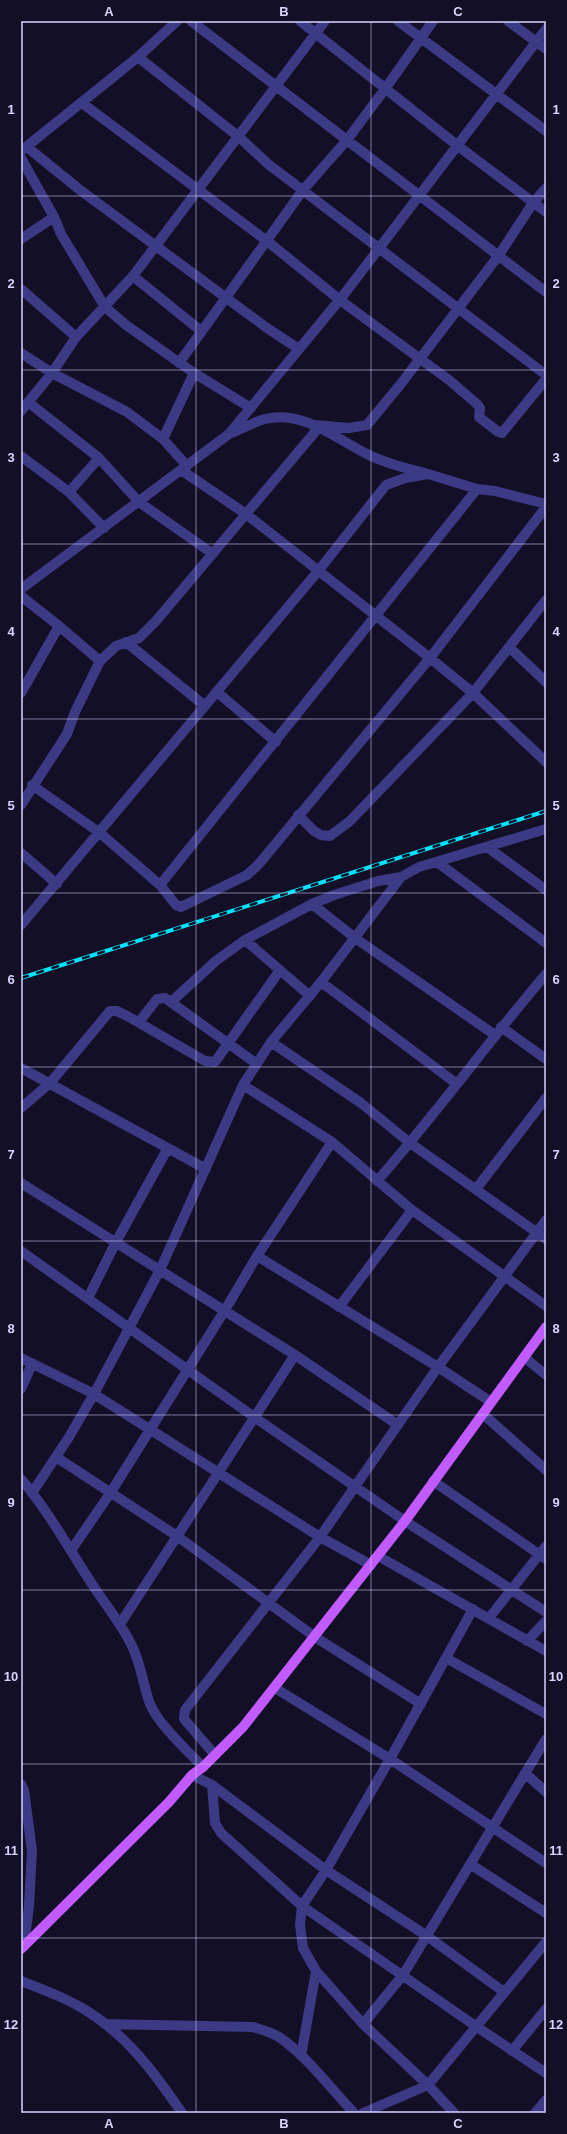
<svg xmlns="http://www.w3.org/2000/svg" width="567" height="2134" font-family="Helvetica,sans-serif">
<style>
.lines{fill:none;stroke-linecap:round;stroke-linejoin:round}
.minor{stroke:#3d3a85;stroke-width:10}
.major{stroke:#c25bff;stroke-width:10}
.rail-casing{stroke:#00e5ff;stroke-width:4}
.rail{stroke:#130f26;stroke-width:2.5;stroke-dasharray:8;stroke-linecap:butt}
.grid{fill:none;stroke:#d9d4ff;stroke-width:1;stroke-opacity:0.55}
.neatline{fill:none;stroke:#d9d4ff;stroke-width:1.5}
.grid-label{font-size:13px;text-anchor:middle;font-weight:bold;fill:#d9d4ff}
</style>
<rect width="100%" height="100%" fill="#130f26"/>
<g class="lines">
<path class="minor" d="M191 21 546 292
M300 21 458 146 546 212
M398 21 546 131
M508 21 546 49
M138 57 239 137 268 164 546 375
M82 103 267 241 340 300 449 380 477 404 480 408 479 417 497 431 502 433 546 379
M27 147 80 190 267 328 299 349
M21 151 138 57 177 21
M21 158 54 217 61 234 105 307 126 325 194 373 251 408
M21 239 54 217
M133 276 201 331
M21 289 76 337
M21 353 52 373 127 412 163 439 187 466
M179 363 303 190 347 140 385 89 433 21
M28 402 99 458 139 502 213 554
M21 411 52 373 76 337 133 276 325 21
M315 425 349 428 367 425 400 385 499 255 533 203 546 188
M231 433C242 429 254 422 265 419 303 410 335 438 367 454 385 463 405 468 425 473
M163 439 194 373
M21 456 69 492 104 528
M181 470 246 514 430 658 473 693 546 762
M69 492 99 458
M21 589 229 434 342 297 546 29
M21 596 59 626 100 661
M126 642 205 706
M509 647 546 682
M217 692 276 742
M21 693 59 626
M32 785 100 833 160 885 176 905 181 907 247 875 258 865 430 658 546 507
M21 805 67 734 75 712 100 661 116 646 139 638 156 621 320 426
M298 815 314 831 321 835 330 836 350 821 473 693 546 600
M487 847 546 890
M21 853 57 884
M437 862 546 943
M160 885 477 489
M312 904 355 938 495 1035
M21 925 319 570 386 485 405 478 428 474 477 489 495 491 546 504
M245 940 310 996
M321 982 457 1084
M171 1002 217 960 245 940 312 904 334 895 378 881 401 877
M139 1022 157 999 165 998 257 1064
M501 1027 546 1059
M271 1042 361 1103 410 1143 546 1239
M21 1068 206 1169
M243 1085 332 1142 412 1210 546 1306
M21 1108 50 1083 110 1011H117L129 1017 205 1061 215 1062 280 970
M377 1181C436 1114 488 1042 546 974
M21 1183 295 1355 398 1425
M476 1189 546 1098
M21 1251 254 1417 405 1521 546 1612
M257 1256 438 1367 491 1402
M88 1298 116 1242 168 1148
M339 1307 412 1210
M524 1357 546 1375
M21 1358 94 1394 320 1537 371 1565
M21 1389 32 1364
M483 1414 546 1470
M56 1457 177 1536 315 1637 421 1704
M21 1479C50 1513 70 1551 94 1587 107 1607 122 1625 132 1646 141 1664 143 1685 150 1704 158 1724 188 1751 203 1767
M433 1481 546 1559
M32 1493 69 1437 94 1394 160 1270 243 1085 271 1042 321 982 401 877 419 867 546 829
M72 1549 111 1492 225 1310 257 1256 332 1142
M378 1556 546 1651
M489 1618 546 1546
M120 1624 295 1355
M527 1641 546 1621
M446 1658 546 1714
M275 1688 390 1759 546 1863
M215 1755 184 1719 185 1710 320 1537 438 1367 546 1220
M525 1773 546 1792
M192 1775 212 1785 326 1870 427 1936 504 1992
M21 1784 24 1790 32 1851 29 1906 24 1946
M212 1785 215 1823 221 1833 302 1906 477 2027 546 2073
M470 1864 546 1913
M21 1981C44 1990 69 1999 90 2013 129 2038 156 2075 182 2113
M105 2024 253 2027C262 2030 271 2032 279 2037 307 2056 331 2089 354 2113
M363 2024 403 1975 546 1739
M512 2051 546 2009
M301 2056 316 1971
M363 2113 428 2085 546 1942
M454 2113 428 2085 363 2024 316 1971 303 1948 300 1925 302 1906 326 1870 390 1759 473 1609
M535 2113 546 2100"/>
<path class="major" d="M21 1949 169 1802 192 1775 203 1767 243 1727 405 1521 546 1327"/>
<defs>
<path id="rail" d="M21 978 546 811"/>
</defs>
<use href="#rail" class="rail-casing"/>
<use href="#rail" class="rail"/>
</g>
<path class="grid" d="M196 21V2113M371 21V2113M21 196H546M21 370H546M21 544H546M21 719H546M21 893H546M21 1067H546M21 1241H546M21 1415H546M21 1590H546M21 1764H546M21 1938H546"/>
<rect width="567" height="2134" fill="none" stroke="#130f26" stroke-width="44"/>
<rect x="22" y="22" width="523" height="2090" class="neatline"/>
<g class="grid-label">
<text x="109" y="16">A</text>
<text x="284" y="16">B</text>
<text x="458" y="16">C</text>
<text x="11" y="114">1</text>
<text x="556" y="114">1</text>
<text x="11" y="288">2</text>
<text x="556" y="288">2</text>
<text x="11" y="462">3</text>
<text x="556" y="462">3</text>
<text x="11" y="636">4</text>
<text x="556" y="636">4</text>
<text x="11" y="810">5</text>
<text x="556" y="810">5</text>
<text x="11" y="984">6</text>
<text x="556" y="984">6</text>
<text x="11" y="1159">7</text>
<text x="556" y="1159">7</text>
<text x="11" y="1333">8</text>
<text x="556" y="1333">8</text>
<text x="11" y="1507">9</text>
<text x="556" y="1507">9</text>
<text x="11" y="1681">10</text>
<text x="556" y="1681">10</text>
<text x="11" y="1855">11</text>
<text x="556" y="1855">11</text>
<text x="11" y="2029">12</text>
<text x="556" y="2029">12</text>
<text x="109" y="2128">A</text>
<text x="284" y="2128">B</text>
<text x="458" y="2128">C</text>
</g>
</svg>
